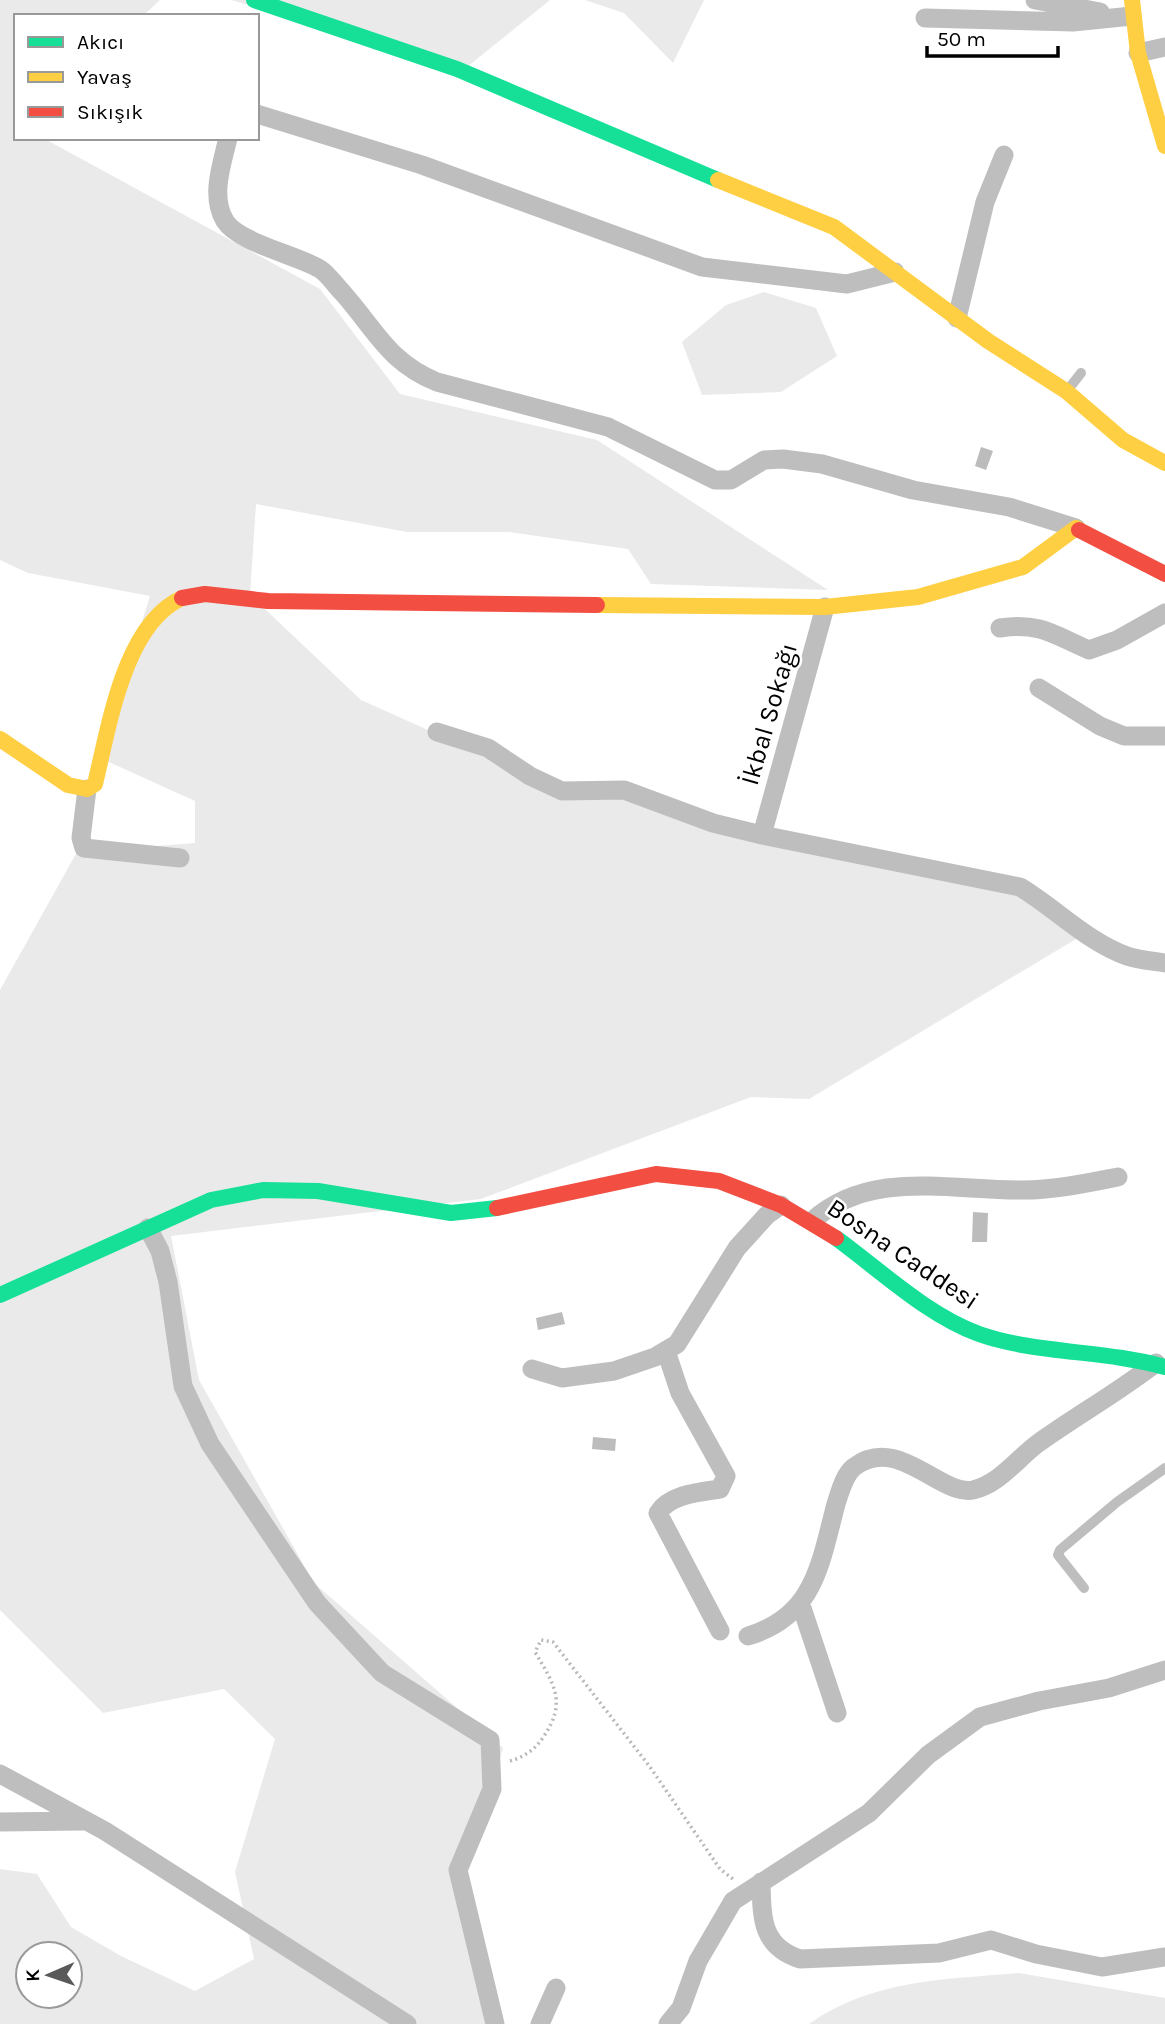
<svg xmlns="http://www.w3.org/2000/svg" width="1165" height="2024" font-family="Karla,sans-serif">
<style>
.green{fill:#eaeaea;fill-rule:evenodd}
.water{fill:#bcbcbc}
.lines{fill:none;stroke-linecap:round;stroke-linejoin:round}
.path{stroke:#b8b8b8;stroke-width:3.5;stroke-dasharray:2 3.5;stroke-linecap:butt}
.lane{stroke:#bebebe;stroke-width:10}
.street{stroke:#bebebe;stroke-width:19}
.fast{stroke:#16e098;stroke-width:16}
.slow{stroke:#ffcf43;stroke-width:16}
.jam{stroke:#f24e42;stroke-width:16}
.labels{text-anchor:middle;dominant-baseline:central;stroke-width:5;stroke-linejoin:round;paint-order:stroke}
.street-label{font-size:26px;fill:#000;stroke:#fff}
</style>
<rect width="100%" height="100%" fill="#fff"/>
<path class="green" d="M0 0H160L143 16H16V138H43L320 289 400 394 597 440 828 590 651 584 628 549 509 532H407L256 504 250 595 361 700 542 781 1011 889 1086 933 809 1099 751 1097 481 1199 171 1236 199 1380 314 1583 503 1748 464 1877 497 2024H0V1869L37 1874 71 1927 121 1956 195 1991 254 1959 235 1872 275 1739 224 1689 103 1713 0 1610V990L77 852 195 843V801L100 758 150 596 28 573 0 560ZM28 1954H70V1996H28Z
M231 0H550L467 67Z
M585 0H704L673 63 624 13Z
M764 292 816 308 837 356 781 392 702 395 682 342 726 305Z
M1019 1973 1165 1998V2024H809C873 1979 944 1980 1019 1973Z"/>
<path class="water" d="M981 447 993 451 986 470 975 466Z
M973 1212 988 1213 987 1242H972Z
M562 1312 565 1324 538 1330 536 1318Z
M593 1437 616 1439 615 1451 592 1449Z"/>
<g class="lines">
<path class="path" d="M510 1761C524 1757 536 1749 544 1736 567 1702 554 1684 535 1652L541 1640 553 1642 650 1767 720 1869 733 1879"/>
<path class="lane" d="M1067 391 1081 373
M1084 1588 1058 1555 1060 1550 1117 1502 1165 1468"/>
<path class="street" d="M1035 0 1100 12
M925 18 1073 22 1132 16
M1138 53 1165 47
M257 114 422 165 702 267 847 284 895 272
M228 138C222 164 210 196 225 221 239 243 297 255 320 269 328 274 335 285 342 292 376 330 388 362 437 382L608 427 715 480H731L764 460 783 459 822 464 913 490 1009 507 1076 528
M957 318 985 202 1004 155
M1000 628C1040 622 1054 635 1089 650L1117 640 1165 613
M1039 688 1100 726 1124 736H1165
M437 732 488 748 530 776 562 791 624 790 713 823 762 835 1020 887C1055 908 1089 943 1127 956 1138 960 1153 961 1165 963
M87 789 81 838 84 848 180 858
M762 835 825 607
M812 1221C871 1168 952 1191 1023 1190 1055 1190 1087 1183 1118 1177
M148 1228 160 1251 168 1282 183 1386 210 1444 317 1603 382 1673 490 1740 492 1789 458 1870 495 2024
M666 1351 680 1393 726 1476 720 1489C700 1492 670 1494 658 1513L720 1631
M532 1369 562 1378 614 1371 655 1357 677 1344 737 1248 767 1215 781 1205
M801 1605 837 1713
M748 1636C815 1616 820 1564 836 1504 840 1492 844 1475 854 1467 898 1434 939 1496 973 1490 999 1484 1017 1459 1037 1444 1076 1416 1117 1393 1156 1363
M0 1774 105 1831 407 2024
M0 1822 83 1821
M761 1882C762 1918 761 1946 800 1959L939 1953 991 1940 1036 1954 1102 1967 1165 1957
M540 2024 556 1988
M668 2024 681 2008 698 1961 733 1901 869 1813 928 1755 980 1717 1039 1701 1109 1688 1165 1670"/>
<path class="fast" d="M254 0 457 69 718 180
M836 1238C880 1270 927 1315 979 1334 1036 1354 1105 1350 1165 1367
M0 1295 211 1200 263 1190 318 1191 451 1213 497 1208"/>
<path class="slow" d="M1132 0 1138 53 1165 146
M718 180 834 227 988 341 1066 391 1123 440 1165 463
M597 605 825 607 918 597 1023 567 1076 528 1079 530
M0 739 68 785 87 789 95 784C109 727 124 624 182 598"/>
<path class="jam" d="M1079 530 1165 574
M182 598 205 594 268 601 597 605
M497 1208 656 1174 719 1181 781 1205 836 1238"/>
</g>
<g class="labels">
<g class="street-label">
<text transform="translate(769 714) rotate(-74)">İkbal Sokağı</text>
<text transform="translate(903 1254) rotate(34)">Bosna Caddesi</text>
</g>
</g>
<rect x="14" y="14" width="245" height="126" fill="#ffffff" stroke="#999999" stroke-width="2"/>
<rect x="28" y="37" width="35" height="10" fill="#16e098" stroke="#999999" stroke-width="2"/>
<text x="77" y="49" font-size="21" fill="#000000">Akıcı</text>
<rect x="28" y="72" width="35" height="10" fill="#ffcf43" stroke="#999999" stroke-width="2"/>
<text x="77" y="84" font-size="21" fill="#000000">Yavaş</text>
<rect x="28" y="107" width="35" height="10" fill="#f24e42" stroke="#999999" stroke-width="2"/>
<text x="77" y="119" font-size="21" fill="#000000">Sıkışık</text>
<g transform="translate(49 1975) rotate(268)"><circle r="33" fill="#ffffff" stroke="#999999" stroke-width="2"/>
<path d="M0-5L12 26L0 18L-12 26Z" fill="#595959"/>
<text y="-10" font-size="19" font-weight="bold" text-anchor="middle" fill="#000000">K</text>
</g>
<path d="M927 46v10h131v-10" fill="none" stroke="#000000" stroke-width="3.5"/>
<text x="937" y="46" font-size="21" fill="#000000" stroke="#ffffff" stroke-width="5" paint-order="stroke">50 m</text>
</svg>
